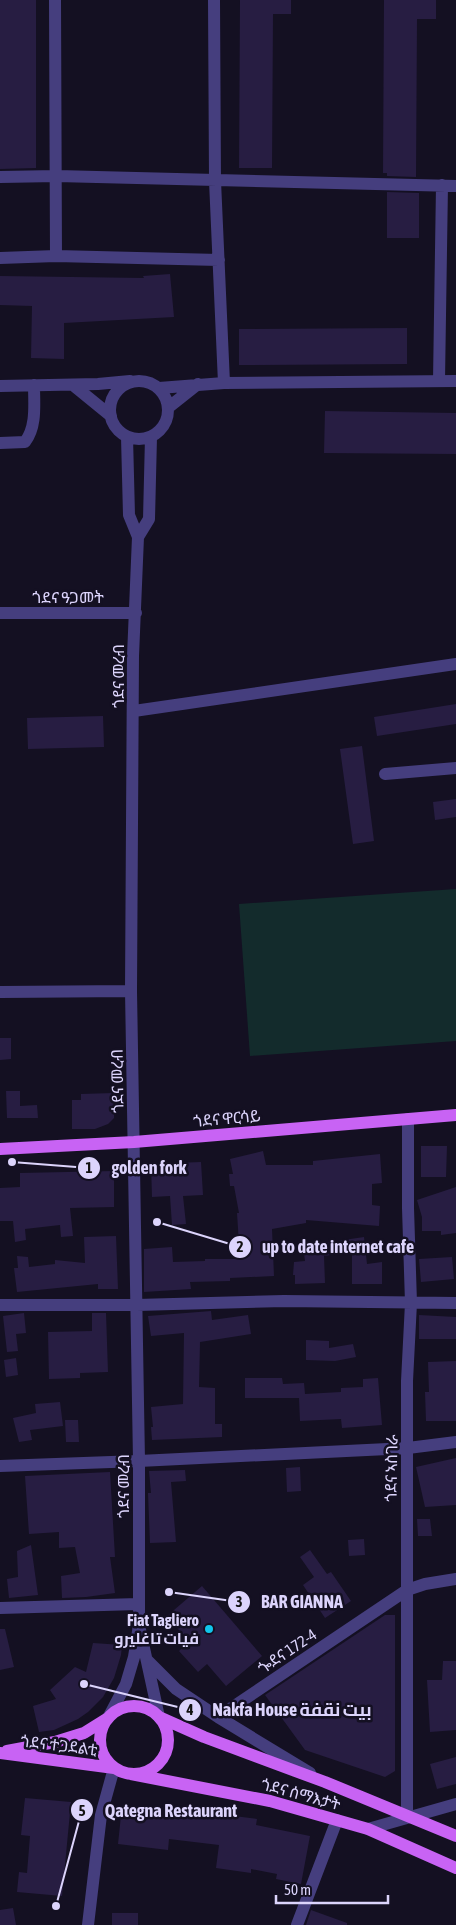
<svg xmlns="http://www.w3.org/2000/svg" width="456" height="1925" font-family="'Asap Condensed',Cairo,'Noto Sans Ethiopic',sans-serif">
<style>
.green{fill:#132b2c}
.building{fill:#271d42}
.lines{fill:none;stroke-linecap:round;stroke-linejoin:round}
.minor{stroke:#453e7e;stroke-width:12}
.major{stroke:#c863f4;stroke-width:12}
.poi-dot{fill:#11c5eb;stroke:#141022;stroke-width:2}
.labels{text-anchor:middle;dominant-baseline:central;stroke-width:5;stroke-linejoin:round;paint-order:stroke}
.street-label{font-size:16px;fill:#dcd4fc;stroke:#141022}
.poi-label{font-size:16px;font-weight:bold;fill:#dcd4fc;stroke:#141022;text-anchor:end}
.leader{fill:none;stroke:#dcd4fc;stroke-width:2}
.callout-dot{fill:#dcd4fc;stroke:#141022;stroke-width:2}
.mark-label{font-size:15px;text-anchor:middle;font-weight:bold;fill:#111}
.callout-label{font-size:18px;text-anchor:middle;font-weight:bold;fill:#dcd4fc;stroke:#141022;stroke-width:5;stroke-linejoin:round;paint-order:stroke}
</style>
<rect width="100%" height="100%" fill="#141022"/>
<path class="green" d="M456 889V1041L250 1056 239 904Z"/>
<path class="building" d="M0 0H36V168L0 169Z
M240 0H291V14H273L272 168H239Z
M384 0H436V19H417L416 177 387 176V173H383Z
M387 192 419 193V238H387Z
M170 274 174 317 64 323V359L31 358 32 306 0 305V276L144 278 143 276Z
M407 328V364L239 365V329Z
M325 411 456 413V454L324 453Z
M456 704V724L377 736 374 717Z
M103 716 104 747 28 749 27 718Z
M362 746 374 841 353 844 340 749Z
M456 799V817L435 820 433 802Z
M0 1038H11V1059L0 1060Z
M6 1091H20V1106L37 1105 38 1118H7Z
M114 1093V1118L108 1124 95 1129H72V1100H81V1094Z
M421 1146H447L446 1177H421Z
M263 1151 266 1165H313V1161L380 1154 382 1183 372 1184V1205L380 1206 379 1226 306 1220V1223L272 1229 274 1276 230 1278V1281L190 1282 191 1289 144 1292V1249L172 1247 173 1262 205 1261V1259H240L237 1213H239L234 1186H230L229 1174H233L230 1159Z
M201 1162 203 1195 183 1196 186 1224 172 1225 170 1196 152 1197 151 1164Z
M114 1171V1207L70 1208 73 1236 61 1237 60 1225 25 1229 26 1240 15 1242 13 1221H0V1188L20 1187V1173Z
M456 1187V1233L441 1235V1231H422V1217L417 1200Z
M116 1236 118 1289H98V1284L17 1292 14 1268H18L17 1256 28 1257 29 1267 55 1264V1260L85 1263 84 1237Z
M364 1237 367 1264 382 1262V1284H352V1252L324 1256 325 1283 295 1284V1275H293L294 1262 305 1261 303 1246Z
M452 1257 454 1279 421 1282 419 1259Z
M211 1311 212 1320 248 1315 251 1334 200 1342 199 1387 215 1388V1424H222V1437L152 1440 151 1427H153L151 1407 183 1404 184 1333 151 1336 148 1316Z
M24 1313 26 1333 16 1334 18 1351 7 1352 3 1316Z
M92 1313H106L108 1372 80 1373V1378L49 1379 48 1332 92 1331Z
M419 1315 456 1317V1339H419Z
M306 1340 329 1341V1348L353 1344 356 1357 335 1361 306 1360Z
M16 1358 18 1375 6 1377 4 1360Z
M456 1361V1421H426L425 1392H429L428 1362Z
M245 1378H282L283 1384 304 1383 305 1394 341 1392V1388L363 1387V1379L378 1378 382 1425 342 1428 341 1419 300 1421 299 1398H245Z
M60 1402 63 1426 30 1430 32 1440 19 1442 13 1418 36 1413 35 1404Z
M65 1420H78L79 1442H66Z
M456 1458V1505L425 1507 416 1467Z
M300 1467 301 1491 287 1492 286 1468Z
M185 1470 186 1481 171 1482 176 1542 150 1543 148 1493H151L149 1471Z
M110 1472 115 1557H110L115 1593 86 1597 62 1598 61 1576 80 1573 75 1547 59 1548V1532L29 1534 25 1476Z
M417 1519H430L432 1536H418Z
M364 1539 365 1555 349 1556 348 1540Z
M31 1545 38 1595 9 1598 7 1579 18 1577 17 1551Z
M310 1550 327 1574 331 1572 351 1601 325 1618 303 1585 314 1577 300 1557Z
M202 1586 262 1656 226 1686 207 1664 198 1672 179 1651 189 1642 167 1616Z
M385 1615H395V1771L385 1777 305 1750 265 1695Z
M0 1629H5L14 1667 0 1670Z
M93 1643 122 1645 121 1655 114 1678 103 1697 88 1712 78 1719 54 1730 39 1732 33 1706 56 1699 50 1690 75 1667 86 1672Z
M443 1661H456V1730L430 1732 427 1680H442Z
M456 1757V1784L437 1789 430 1764Z
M25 1798 71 1802 62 1896 17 1892 19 1872 27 1873 30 1836 21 1835Z
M122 1806 161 1811 162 1807 257 1819 256 1825 310 1836 301 1884 276 1879 277 1874 251 1869V1873L216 1868 219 1845 169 1839 168 1850 118 1844Z
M13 1908 16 1925H0V1910Z
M311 1910 347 1923V1925H306Z
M112 1913H138V1925H112Z"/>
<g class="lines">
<path class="minor" d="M55 0 56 256
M214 0 215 181 224 383
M0 177 57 176 456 186
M0 258 56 256 219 260
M110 410a29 29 0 1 1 58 0a29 29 0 1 1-58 0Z
M439 381 442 185
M73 385 111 416
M0 386 98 384 130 381
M159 388 224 383 456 381
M169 407 198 384
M127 437 129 515 138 537 133 656 131 991 139 1461V1625
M0 443 25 442C37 426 34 404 34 385
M138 537 149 519 151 437
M0 613H136
M134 711 456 664
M385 774 456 768
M0 992 131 991
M0 1305H137L284 1301 456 1303
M0 1466 139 1461 408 1448 456 1442
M0 1608 138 1604
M147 1660 176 1689 218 1717 310 1773
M218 1717 407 1590 425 1584 456 1579
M108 1718 126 1684 134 1657 139 1625 159 1717
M407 1817V1381L411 1303 408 1208V1119
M368 1829 456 1804
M88 1925 101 1815 114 1768
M297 1925 337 1820"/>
<path class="major" d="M0 1149 134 1142 456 1115
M100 1740a34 34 0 1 1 68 0a34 34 0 1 1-68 0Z
M159 1717 204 1737 325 1782 456 1836
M7 1751 55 1742 84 1733 108 1718
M0 1753 114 1768
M131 1774 270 1801 368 1829 456 1868"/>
</g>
<circle class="poi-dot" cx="209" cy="1629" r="5"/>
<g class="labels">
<g class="street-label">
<text x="68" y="597">ጎደና ዓጋመት</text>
<text transform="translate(118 676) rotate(-90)">ጎደና መረብ</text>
<text transform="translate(117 1081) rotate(-91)">ጎደና መረብ</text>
<text transform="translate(227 1118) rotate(-5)">ጎደና ዋርሳይ</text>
<text transform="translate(391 1468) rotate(-89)">ጎደና ኣስገራ</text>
<text transform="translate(123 1486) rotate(-90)">ጎደና መረብ</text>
<text transform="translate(287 1651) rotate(-34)">ጐደና 172-4</text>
<text transform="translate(59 1745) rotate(7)">ጎደና ተጋደልቲ</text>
<text transform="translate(301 1794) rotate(15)">ጎደና ሰማእታት</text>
</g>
<g class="poi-label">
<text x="199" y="1620">Fiat Tagliero<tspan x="199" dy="18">فيات تاغليرو</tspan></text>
</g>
</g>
<path class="leader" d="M12 1162L89 1168M157 1222L240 1247M169 1592L239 1602M84 1684L190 1710M56 1906L82 1810"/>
<g class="callout-dot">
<circle cx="12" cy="1162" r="5"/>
<circle cx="157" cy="1222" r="5"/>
<circle cx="169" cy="1592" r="5"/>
<circle cx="84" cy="1684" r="5"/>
<circle cx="56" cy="1906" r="5"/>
<circle cx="89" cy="1168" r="12"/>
<circle cx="240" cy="1247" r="12"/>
<circle cx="239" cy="1602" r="12"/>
<circle cx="190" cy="1710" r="12"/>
<circle cx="82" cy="1810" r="12"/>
</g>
<g class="mark-label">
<text x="89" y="1173">1</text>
<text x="240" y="1252">2</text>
<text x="239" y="1607">3</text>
<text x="190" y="1715">4</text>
<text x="82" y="1816">5</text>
</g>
<g class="callout-label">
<text x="149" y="1174">golden fork</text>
<text x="338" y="1253">up to date internet cafe</text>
<text x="302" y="1608">BAR GIANNA</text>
<text x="292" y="1716">Nakfa House بيت نقفة</text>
<text x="171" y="1817">Qategna Restaurant</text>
</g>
<path d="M276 1895v8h112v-8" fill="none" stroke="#dcd4fc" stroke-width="2.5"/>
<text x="284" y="1895" font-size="15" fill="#dcd4fc" stroke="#141022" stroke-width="4" paint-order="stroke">50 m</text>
</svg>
